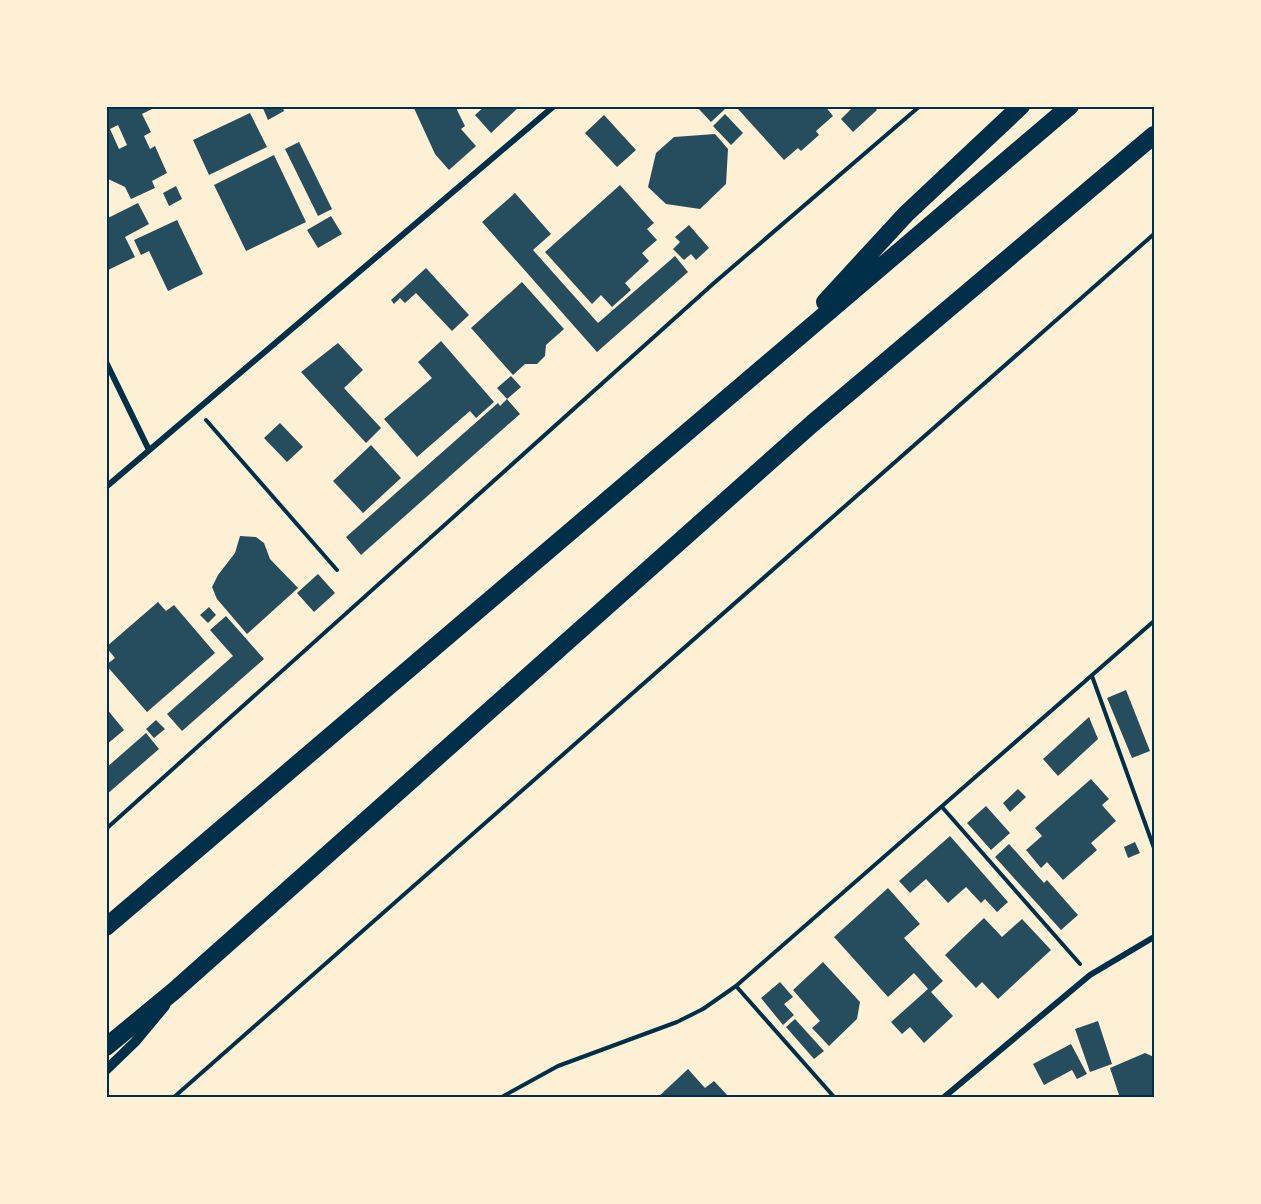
<svg xmlns="http://www.w3.org/2000/svg" width="1261" height="1204" font-family="Karla,sans-serif">
<style>
.building{fill:#264d5e;fill-rule:evenodd}
.lines{fill:none;stroke-linecap:round;stroke-linejoin:round}
.path{stroke:#003049;stroke-width:4}
.minor{stroke:#003049;stroke-width:6}
.tertiary{stroke:#003049;stroke-width:10}
.motorway{stroke:#003049;stroke-width:18}
.neatline{fill:none;stroke:#003049;stroke-width:2}
</style>
<rect width="100%" height="100%" fill="#fdf0d5"/>
<path class="building" d="M106 106H151L152 109 142 114 151 132 144 136 150 149 155 146 167 173 152 181 155 188 131 199 125 187 106 178ZM118 125 127 145 119 149 110 129Z
M262 106H282L284 111 268 120Z
M413 106H455L465 126 461 129 476 146 449 170 435 154Z
M485 106H520L491 133 475 115Z
M696 106H723L725 109 711 122Z
M741 106H825L833 116 816 131 819 135 801 151 798 148 784 160 738 109Z
M854 106H874L877 110 853 132 841 119Z
M250 113 267 147 209 175 193 140Z
M725 114 743 133 731 145 713 126Z
M604 115 636 150 617 167 585 133Z
M715 134 728 149 726 184 700 209 666 204 648 187 656 153 674 137Z
M299 142 332 209 318 216 285 149Z
M274 155 306 222 246 251 214 185Z
M620 185 654 223 647 229 657 240 642 253 649 261 625 283 631 290 612 307 601 295 592 304 545 252Z
M176 186 182 199 169 206 163 193Z
M515 193 551 234 533 250 598 323 675 256 688 272 597 352 482 222Z
M138 203 149 224 125 237 135 257 106 271V219Z
M331 216 342 234 318 248 307 230Z
M177 220 203 274 168 291 149 251 141 255 134 240Z
M689 225 709 248 696 260 691 254 684 260 673 249 680 242 675 237Z
M426 268 469 315 452 331 416 293 405 303 400 298 394 304 391 300Z
M522 282 564 329 546 345 545 356 537 364H525L513 375 471 328Z
M441 341 494 402 476 418 470 411 417 457 384 419 432 378 418 362Z
M338 343 363 370 344 388 381 428 366 443 301 372Z
M511 376 521 387 507 399 497 388Z
M507 399 520 414 361 555 346 537 498 403 500 406Z
M280 423 303 447 287 462 264 438Z
M371 445 401 478 363 513 333 481Z
M240 536 256 537 264 543 270 559 298 588 247 634 217 599 212 587 218 575 235 553Z
M318 574 335 593 314 612 297 593Z
M158 602 166 611 174 605 215 653 147 712 106 665 115 658 106 647Z
M209 607 216 615 208 623 200 615Z
M226 616 264 659 182 731 167 714 233 656 210 630Z
M1126 690 1150 751 1132 758 1107 698Z
M106 708 124 730 106 745Z
M1089 717 1098 739 1058 776 1043 759Z
M156 720 165 729 154 738 146 729Z
M146 733 159 749 106 795V768Z
M1091 779 1109 799 1102 805 1116 821 1091 843 1097 850 1063 880 1047 862 1041 868 1026 850 1042 836 1035 828Z
M1018 789 1026 797 1010 812 1003 803Z
M986 806 1010 833 991 850 967 823Z
M950 836 1008 902 997 912 985 899 981 903 966 887 948 903 926 879 910 893 899 881Z
M1135 842 1140 853 1128 858 1124 847Z
M1009 844 1044 883 1047 880 1078 915 1061 930 995 857Z
M888 888 920 924 904 938 943 981 931 992 953 1016 924 1043 910 1027 902 1034 891 1022 928 989 914 973 888 997 834 937Z
M984 918 1002 937 1022 919 1051 950 998 999 982 982 976 988 945 955Z
M823 962 860 1002 857 1019 829 1046 812 1028 820 1021 793 990Z
M780 982 793 997 784 1004 794 1015 783 1025 761 998Z
M795 1019 824 1051 814 1059 786 1027Z
M1098 1021 1112 1064 1090 1072 1075 1029Z
M1071 1044 1087 1074 1077 1079 1072 1070 1044 1085 1033 1064Z
M1145 1053 1154 1057V1098H1120L1110 1068Z
M688 1069 705 1088 714 1081 730 1098H657Z"/>
<g class="lines">
<path class="path" d="M206 420 337 570
M1092 676 1154 848
M942 807 1080 964
M106 829 714 283 920 106
M736 986 835 1098
M173 1098 1154 234
M500 1098 558 1066 677 1022 703 1009 736 986 1154 621"/>
<path class="minor" d="M106 362 149 450
M106 487 554 106
M943 1098 1090 975 1154 937"/>
<path class="tertiary" d="M106 1070 135 1042 165 1006"/>
<path class="motorway" d="M825 302 906 214 1021 106
M106 927 1070 106
M106 1047 174 991 813 423 1154 135"/>
</g>
<rect width="1261" height="1204" fill="none" stroke="#fdf0d5" stroke-width="216"/>
<rect x="108" y="108" width="1045" height="988" class="neatline"/>
</svg>
